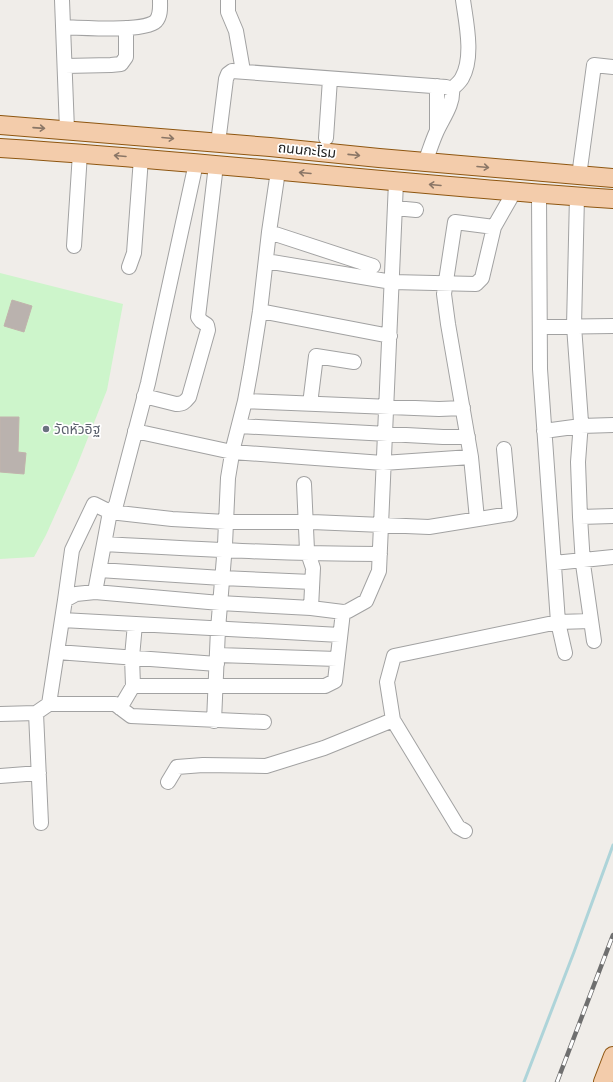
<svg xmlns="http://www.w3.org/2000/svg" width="613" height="1082" font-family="Mulish,'Noto Sans Thai',sans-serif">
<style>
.park{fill:#cdf5cb}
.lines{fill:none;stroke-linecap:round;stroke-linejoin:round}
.stream{stroke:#aed4d9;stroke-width:3}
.building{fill:#bab2ae;stroke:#c1b3ac}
.minor-casing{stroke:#a2a2a2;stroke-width:16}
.major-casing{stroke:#8e5610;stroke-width:20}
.minor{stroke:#fff;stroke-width:14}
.major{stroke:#f3ccab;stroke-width:18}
.rail-casing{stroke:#6f6f6f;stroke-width:4.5}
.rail{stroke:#fff;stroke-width:3;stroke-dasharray:9;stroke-linecap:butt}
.oneway{stroke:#8a7666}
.worship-dot{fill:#6b7280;stroke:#fff;stroke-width:1.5}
.labels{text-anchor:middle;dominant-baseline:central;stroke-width:3.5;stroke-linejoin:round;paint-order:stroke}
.street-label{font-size:14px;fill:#212121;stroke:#fff}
.worship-label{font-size:14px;fill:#5b616d;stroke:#fff;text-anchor:start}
</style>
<rect width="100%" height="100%" fill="#f0ede9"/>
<path class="park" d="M0 273 123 304 107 390 76 468 46 535 34 557 0 559Z"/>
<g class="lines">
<path class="stream" d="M524 1082 574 952 613 845"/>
</g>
<path class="building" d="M12 300 32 306 24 332 4 326Z
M0 417H19L18 452 26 453 24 474 0 472Z"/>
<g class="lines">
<defs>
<path id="minor" d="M62 0 67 130
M228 0V12L236 31 243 71
M64 27C81 28 146 32 156 21 161 15 160 7 160 0
M65 66 111 65 121 64 126 57V28
M452 89C455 86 460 82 462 78 474 57 466 22 463 0
M437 129V86
M326 138 330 79
M218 143 226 79 228 74 232 71 446 87 452 89C454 104 442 119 436 133 432 142 429 152 425 162
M579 176 594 65 613 67
M539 194 540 369 558 622 565 653
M577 196 574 326 581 422 578 462 580 517 583 564 594 641
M395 208 416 210
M269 232 373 266
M74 246 80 153
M266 261 392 282 476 284 482 278 494 227 514 192
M129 267 134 253 141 158
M260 311 390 336
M540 327 613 326
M144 396 176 404C183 404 185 402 189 397L208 330 207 325 201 321 198 317 216 165
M245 401 439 409 463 408
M310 404 316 356 354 362
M239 426 443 437H468
M135 431 232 452 383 463 471 457
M544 431 581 426 613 425
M304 484 307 550 313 568 311 608
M580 517 613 516
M477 519 471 457 448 324 444 294 455 222 494 227
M104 544C196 549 288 554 380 554
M554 563 613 557
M99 570 222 578 312 582
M95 592 220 603 311 608 343 612
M65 600 72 550 94 504 110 512 172 519 226 522H312L429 527 510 514 504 449
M62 620 340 635
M135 624 132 657 133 686H325L335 681 343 612 348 611 366 601 379 571 396 182
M57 652 217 664
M217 655 337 659
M49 704H115L131 716 264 722
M120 708 133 686
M0 714 36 713
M214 721 218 629 225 545 228 478 233 448 245 401 251 368 260 311 269 232 278 171
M0 776 39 773
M168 782 177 767 203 765 266 766 324 748 393 720
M41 823 36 713 49 704 65 600 76 594 95 592 110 512 116 505 148 383 196 163
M465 831 458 827 393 720 387 682 394 656 558 622 591 621"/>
<path id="major" d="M0 125 270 147 379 158 613 178
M0 148C205 161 408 185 613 199
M603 1082 613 1056"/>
</defs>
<use href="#minor" class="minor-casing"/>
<use href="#major" class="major-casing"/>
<use href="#minor" class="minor"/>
<use href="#major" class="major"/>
<defs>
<path id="rail" d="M557 1082 613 935"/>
</defs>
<use href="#rail" class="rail-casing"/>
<use href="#rail" class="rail"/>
</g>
<defs><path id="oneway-shaft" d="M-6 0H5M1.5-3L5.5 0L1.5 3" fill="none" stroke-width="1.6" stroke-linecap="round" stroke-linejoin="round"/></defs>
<g class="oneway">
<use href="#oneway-shaft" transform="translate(39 128) rotate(4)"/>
<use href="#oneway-shaft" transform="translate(168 138) rotate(5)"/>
<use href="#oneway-shaft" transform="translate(354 155) rotate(6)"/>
<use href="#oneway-shaft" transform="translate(120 156) rotate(-175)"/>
<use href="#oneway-shaft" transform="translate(483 167) rotate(5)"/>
<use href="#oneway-shaft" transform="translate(305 173) rotate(-175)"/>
<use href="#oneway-shaft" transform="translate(435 185) rotate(-175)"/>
</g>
<circle class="worship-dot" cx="46" cy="429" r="4"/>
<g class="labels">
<g class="street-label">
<text transform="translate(307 150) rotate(6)">ถนนกะโรม</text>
</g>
<g class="worship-label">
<text x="54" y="429">วัดหัวอิฐ</text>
</g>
</g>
</svg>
